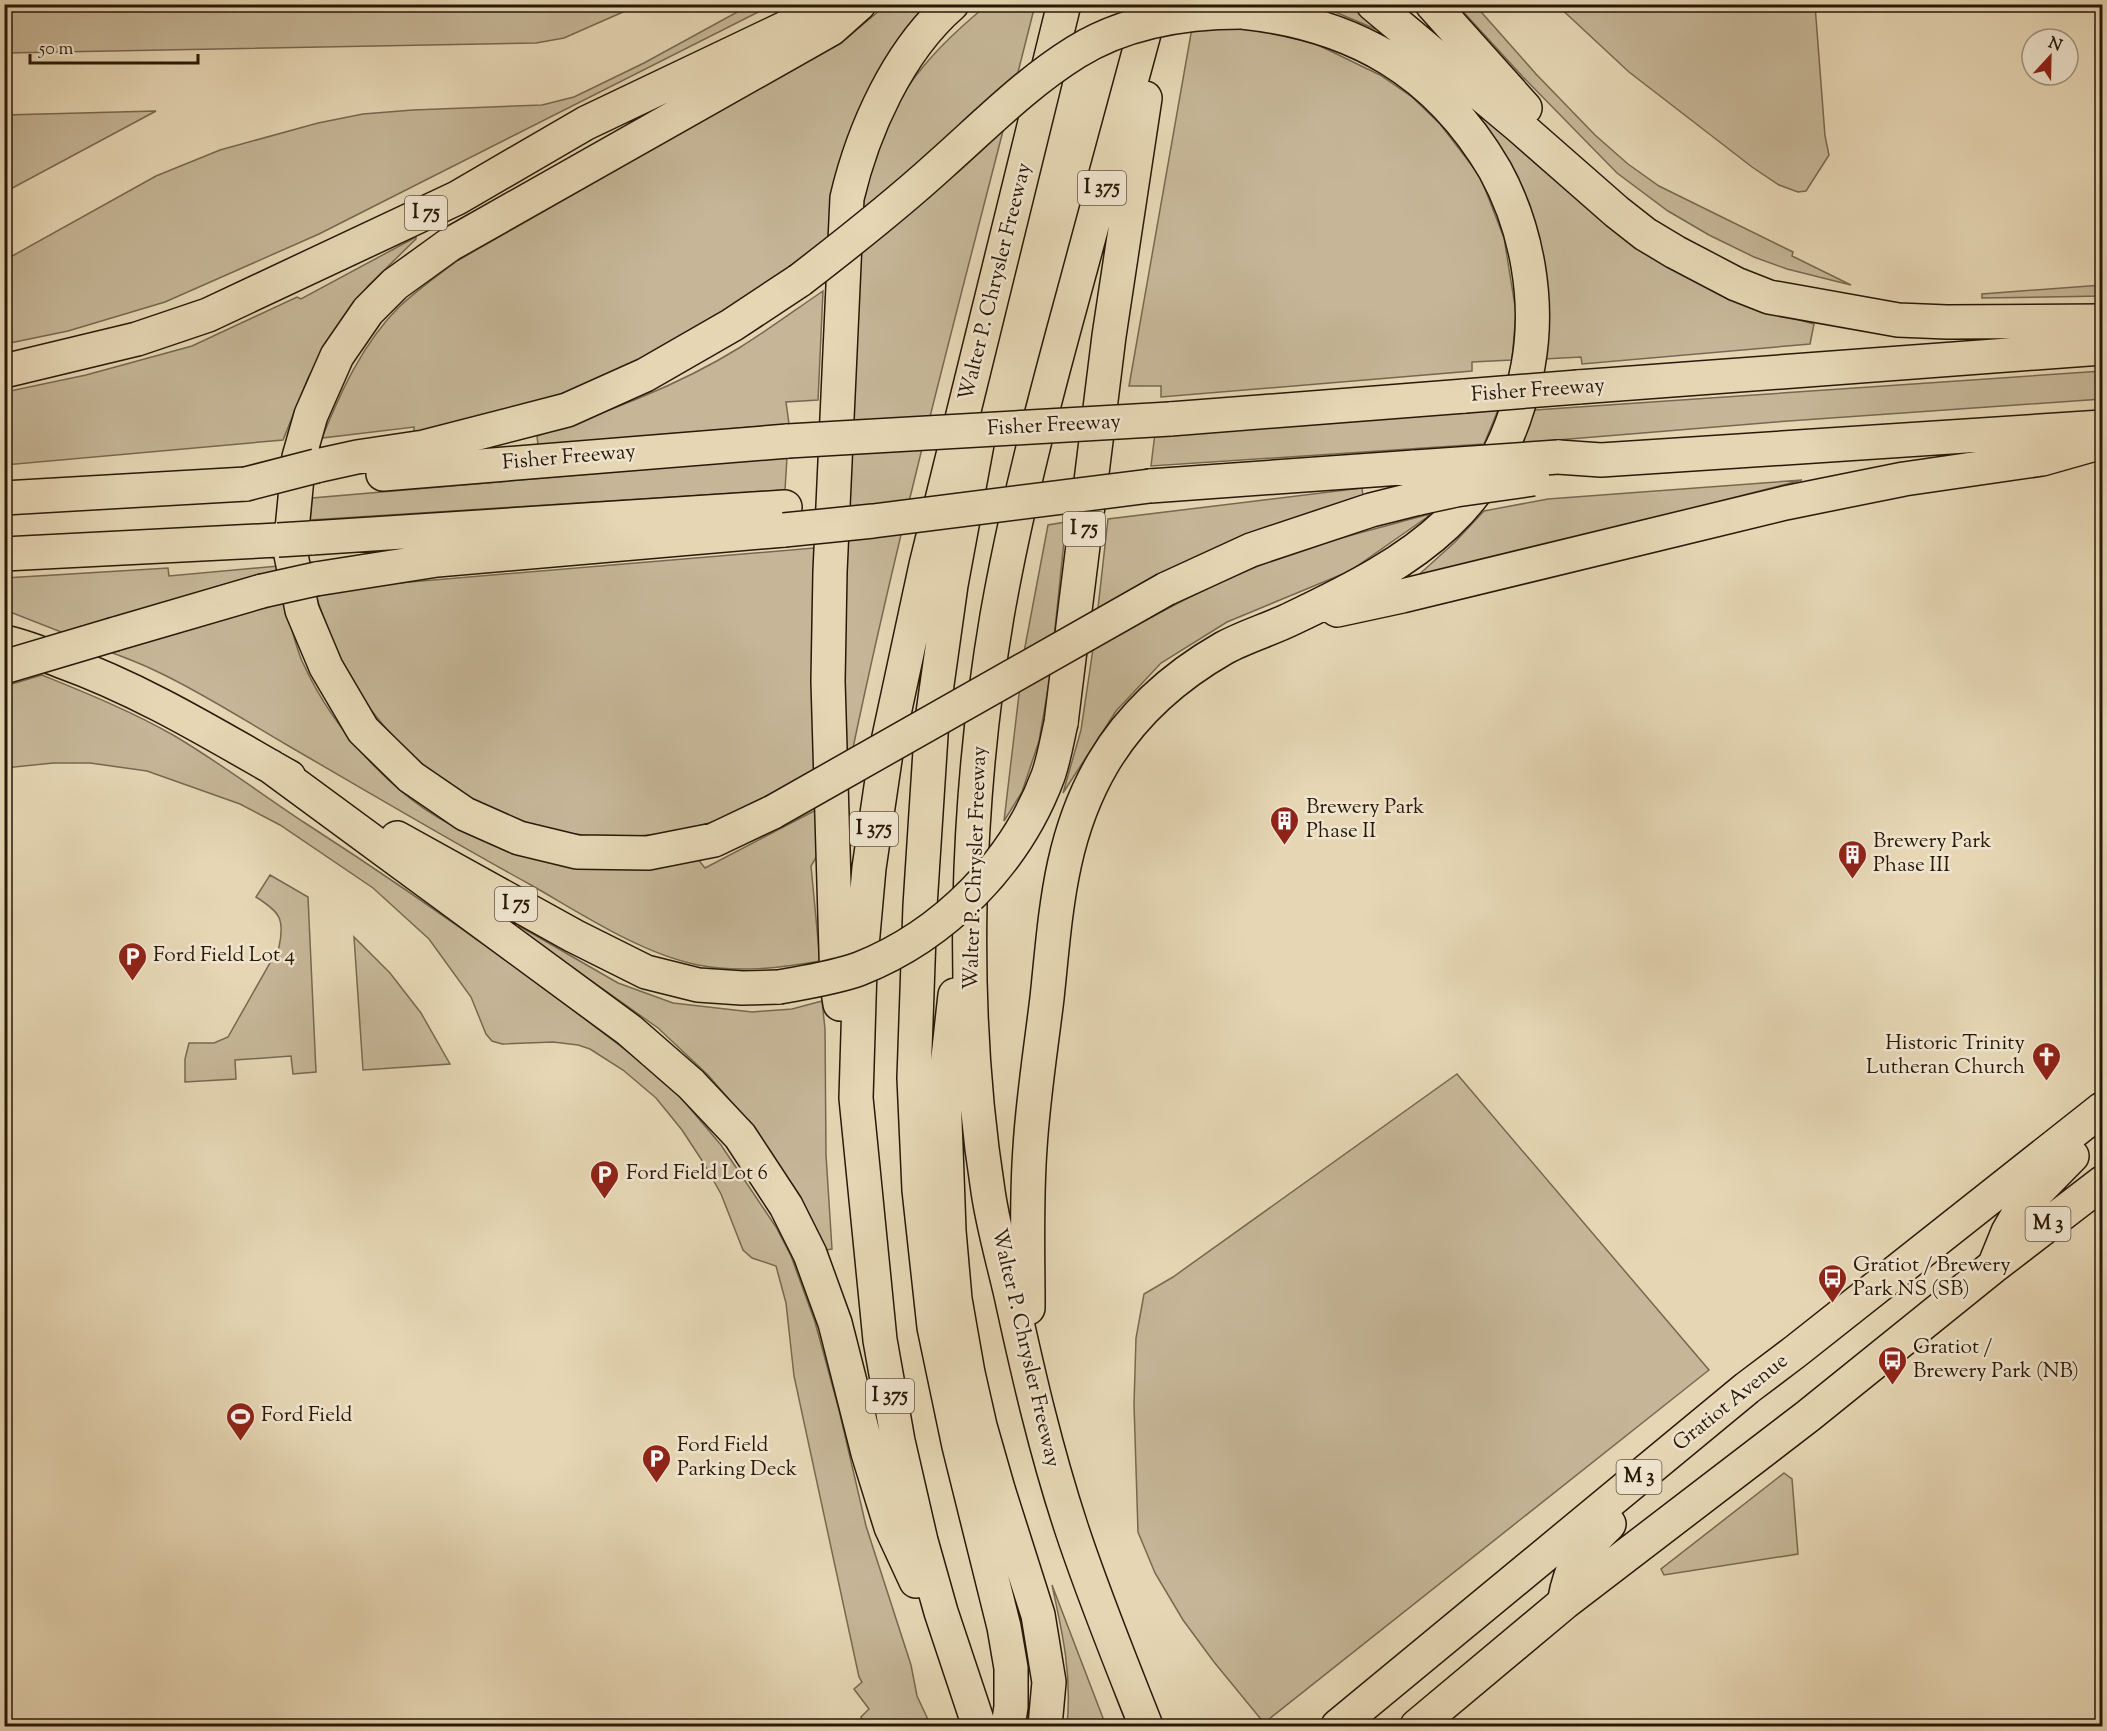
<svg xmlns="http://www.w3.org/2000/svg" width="2107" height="1731" font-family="'Sorts Mill Goudy',serif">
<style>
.green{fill:#c6b697;stroke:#78684f;stroke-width:1.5}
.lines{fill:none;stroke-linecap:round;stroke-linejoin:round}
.major-casing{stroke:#291907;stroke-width:36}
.highway-casing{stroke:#291907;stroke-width:36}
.major{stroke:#e6d6b4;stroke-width:33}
.highway{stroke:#e6d6b4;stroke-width:33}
.highway-bridge-casing{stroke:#291907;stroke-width:36;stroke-linecap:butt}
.highway-bridge{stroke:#e6d6b4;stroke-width:33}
.labels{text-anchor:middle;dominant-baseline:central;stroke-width:5;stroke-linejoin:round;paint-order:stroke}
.shield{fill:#efe4ce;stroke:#645643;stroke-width:1.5}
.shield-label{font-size:20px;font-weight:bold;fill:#291907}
.street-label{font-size:21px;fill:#291907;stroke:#efe4ce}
.poi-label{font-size:21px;fill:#291907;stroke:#efe4ce;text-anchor:start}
</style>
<rect width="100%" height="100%" fill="#e6d6b4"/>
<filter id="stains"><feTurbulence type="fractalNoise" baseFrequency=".00333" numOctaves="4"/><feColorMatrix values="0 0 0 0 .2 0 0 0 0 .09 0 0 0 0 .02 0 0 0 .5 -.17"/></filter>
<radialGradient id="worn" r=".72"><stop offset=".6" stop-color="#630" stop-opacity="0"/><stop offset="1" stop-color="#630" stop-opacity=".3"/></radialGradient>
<path class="green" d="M4 5 5 4 635 5 632 8 564 38 536 43 5 53Z
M750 5H772L319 234 165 302 68 331 5 344V260L156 176 220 150 318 123 363 114 413 110 542 105 574 97 644 63Z
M886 5H935L875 78 858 111 847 139 831 204 828 242 734 309 635 363 578 388 528 405 420 432 414 431V427L322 438C341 391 363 343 399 307 417 290 437 276 457 261L847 38Z
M987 5H1035C973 252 905 499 853 748L842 757 839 711 859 217C865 191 871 165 880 141 900 84 942 42 987 5Z
M1196 5 1269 32 1316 44 1380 75 1412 97 1440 124 1480 176 1504 238 1516 312 1512 360 1472 362V371L1161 397V386H1129Z
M1304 5H1349L1392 36 1328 9Z
M1457 5H1475L1536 74 1595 135 1628 164 1659 186 1793 252 1792 256 1851 285 1787 269 1754 257 1709 235 1668 211 1617 173 1523 77Z
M1557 5H1815L1825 136 1829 155 1806 191 1798 192 1779 185 1752 167 1629 72Z
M1474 110 1502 131 1580 202 1663 264 1743 304 1814 324 1810 344 1582 364 1581 357 1544 359 1547 301 1541 247 1516 177Z
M156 111 5 192V115Z
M416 237V239L368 286 328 340 308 378 283 440 5 465V392L86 375 192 346 297 297 301 299Z
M2102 285V296L1982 298V294Z
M823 291 818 400 786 402 789 424 538 445 537 436C606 412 676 387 739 348 768 330 795 310 823 291Z
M2102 371V399L1776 422 1522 443 1535 410Z
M1498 410 1484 444 1151 466 1155 433Z
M787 457 785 490 310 520 312 498Z
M1802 480 1413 580 1455 542 1484 511 1548 499Z
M1362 488 1363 496 1328 507 1183 564 1098 608 1108 519Z
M1433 513 1350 571 1227 622 1161 663 1116 711 1063 793 1081 730 1093 649C1161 611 1231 573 1305 549 1347 535 1391 525 1433 513Z
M1066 522 1050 677 1039 741 1022 792 1004 821 1024 652 1048 525Z
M814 548 812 641 819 768C801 780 782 797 762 806 749 812 733 815 719 820 584 863 458 822 371 710 345 677 330 636 316 596L363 586Z
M312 563 66 634 5 610V578L168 568 169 576Z
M284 600C290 621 294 642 302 661 335 734 403 810 479 837 495 843 512 847 528 851 555 859 583 869 612 869 641 870 669 863 697 858L705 868 816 810 817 856 811 866 820 961C780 968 738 973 698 965 640 953 582 914 531 885 449 840 368 792 287 745 244 720 201 692 156 671 142 664 126 658 110 652Z
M42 675C86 693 131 711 173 735 219 762 261 794 305 823 426 901 542 984 655 1073L677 1093 721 1145 776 1227 791 1256 815 1322 839 1410 866 1526 911 1665 917 1696 931 1726H861L863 1724 861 1717 869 1709 854 1689 862 1682 859 1677 794 1376 786 1303 776 1266 752 1258 743 1250 721 1194 703 1162 682 1130 656 1098 623 1070 590 1049 578 1045 553 1042 502 1044 492 1041 486 1034 471 997 429 939 373 888 280 825 240 804 147 771 90 763H53L5 768V686Z
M270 875 308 897 316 1072 293 1074 291 1056 235 1060 236 1079 185 1082V1059L189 1043H214L228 1037 279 947C285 919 280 912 256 897Z
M519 926 618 983 673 1003 752 1012 792 1009 822 1001 825 1029 826 1155 832 1249 826 1250 773 1155 754 1128 708 1075 658 1028 517 928Z
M354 937 390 973 421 1013 450 1064 363 1070Z
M1457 1074 1709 1370 1264 1723 1214 1662 1183 1620 1155 1573 1138 1532 1134 1404 1136 1338 1144 1294 1173 1277Z
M1784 1473 1792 1479 1798 1554 1664 1575 1661 1569Z
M1052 1585 1106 1726H1067C1072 1675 1063 1635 1052 1585Z"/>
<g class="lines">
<defs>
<path id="major" d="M1995 1264 2008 1232 2023 1206 2072 1156
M1564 1603C1571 1564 1581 1551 1609 1524
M1338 1726 1747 1388 1796 1351 2102 1109
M1417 1726 1564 1603 1808 1416 1994 1266 2102 1183"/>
<path id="highway" d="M1373 4 1520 127 1617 212 1645 234 1675 252 1736 284 1769 297 1898 320 1947 322 2102 321
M1432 4 1525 108
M4 371 137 339 208 315 457 198 586 123 802 20 825 5
M1578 387 2102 348
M1170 419 1465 396
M977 444 951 585 932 720 920 906 914 1078 919 1190 934 1327 959 1446 1004 1627 1011 1668V1707L1008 1726
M1558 457 1601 460 2102 427
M316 466 357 457 424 447 567 410 645 375 732 325 800 280
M383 474 788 441
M1150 486 1415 467
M4 498 246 484
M311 538 785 507
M4 554 278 540
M316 579 437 560 784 530
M1166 589 1251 550 1371 510 1419 498
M1337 610 1402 596 1785 503 1904 479 2042 459 2102 442
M115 634 262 591
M4 642C24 646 42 654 61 661 142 690 215 735 289 777
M1061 723 1109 336 1145 98
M270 766 629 1030 691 1084 740 1136 786 1206 810 1254 835 1323 868 1453 891 1527 916 1581
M773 812 714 840 648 853 577 852 519 838 465 814 411 777 363 730 326 667 302 610 290 550 299 457 311 415 337 356 368 311 395 284 449 245 831 29 859 4
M397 838 574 936 646 972 698 985 742 988 779 987
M955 995 944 1093 949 1231 955 1299 968 1373 980 1426 998 1489 1038 1615 1049 1682 1045 1726
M840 1004 837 985 828 681 830 572 847 198C863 130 898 51 952 4
M1028 1308C1028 1255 1026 1201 1030 1148 1033 1098 1041 1048 1047 998 1056 913 1059 838 1103 763 1132 714 1175 676 1224 648 1246 636 1271 629 1293 618 1417 559 1500 510 1528 366 1540 301 1527 228 1495 170 1437 71 1354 24 1242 12
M979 1726 941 1612 921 1541 898 1441 880 1340 856 1098 860 968 869 868 887 746 926 565 1064 4
M1146 1726C1120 1660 1093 1594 1071 1527 1046 1451 1028 1373 1011 1295 1003 1260 993 1226 988 1191 959 1006 966 800 997 616 1016 508 1044 402 1073 296 1099 199 1125 102 1152 4"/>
</defs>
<use href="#major" class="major-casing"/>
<use href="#highway" class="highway-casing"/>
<use href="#major" class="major"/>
<use href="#highway" class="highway"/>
<defs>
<path id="highway-bridge" d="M800 280C848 243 895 206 940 165 984 126 1026 83 1076 52 1126 21 1184 12 1242 12
M1465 396 1578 387
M788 441 1170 419
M1415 467 1558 457
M246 484 316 466
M1419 498 1456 490 1533 479
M784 530 873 521 1150 486
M278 540 311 538
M262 591 316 579
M4 667 115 634
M773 812 1166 589
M779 987C806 982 834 978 859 969 945 935 1016 862 1048 776 1054 759 1057 740 1061 723"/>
</defs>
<use href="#highway-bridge" class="highway-bridge-casing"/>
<use href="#highway-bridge" class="highway-bridge"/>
</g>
<defs>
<symbol id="building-pin" viewBox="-11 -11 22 30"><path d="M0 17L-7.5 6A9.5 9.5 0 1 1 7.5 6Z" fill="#8f2418" stroke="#efe4ce"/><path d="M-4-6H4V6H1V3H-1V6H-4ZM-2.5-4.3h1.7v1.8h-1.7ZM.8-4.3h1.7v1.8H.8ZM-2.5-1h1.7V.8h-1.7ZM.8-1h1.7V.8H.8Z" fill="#fff"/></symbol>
<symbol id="parking-pin" viewBox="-11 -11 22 30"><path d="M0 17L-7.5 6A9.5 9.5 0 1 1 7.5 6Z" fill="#8f2418" stroke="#efe4ce"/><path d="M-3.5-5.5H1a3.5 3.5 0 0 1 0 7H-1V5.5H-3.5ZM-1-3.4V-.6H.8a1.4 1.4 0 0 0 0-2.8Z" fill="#fff"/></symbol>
<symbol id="church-pin" viewBox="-11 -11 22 30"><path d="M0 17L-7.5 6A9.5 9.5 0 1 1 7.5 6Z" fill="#8f2418" stroke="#efe4ce"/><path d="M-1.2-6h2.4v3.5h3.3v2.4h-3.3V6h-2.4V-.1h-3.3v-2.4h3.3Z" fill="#fff"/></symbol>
<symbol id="bus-pin" viewBox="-11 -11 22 30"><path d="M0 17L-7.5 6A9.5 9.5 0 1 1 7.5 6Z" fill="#8f2418" stroke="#efe4ce"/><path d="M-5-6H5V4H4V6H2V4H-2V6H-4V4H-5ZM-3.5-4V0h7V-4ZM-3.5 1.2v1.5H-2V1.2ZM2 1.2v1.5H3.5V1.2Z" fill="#fff"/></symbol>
<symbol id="stadium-pin" viewBox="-11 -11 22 30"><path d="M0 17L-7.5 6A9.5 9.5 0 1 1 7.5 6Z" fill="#8f2418" stroke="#efe4ce"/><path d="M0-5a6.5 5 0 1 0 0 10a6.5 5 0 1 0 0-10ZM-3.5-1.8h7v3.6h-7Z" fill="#fff"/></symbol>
</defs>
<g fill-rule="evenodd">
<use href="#building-pin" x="1268" y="804" width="33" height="45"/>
<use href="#building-pin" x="1836" y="838" width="33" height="45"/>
<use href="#parking-pin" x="116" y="940" width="33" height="45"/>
<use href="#church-pin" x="2030" y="1040" width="33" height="45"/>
<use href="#parking-pin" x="588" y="1158" width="33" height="45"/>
<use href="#bus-pin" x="1816" y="1262" width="33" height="45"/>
<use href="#bus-pin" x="1876" y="1344" width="33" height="45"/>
<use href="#stadium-pin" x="224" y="1400" width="33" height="45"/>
<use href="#parking-pin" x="640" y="1442" width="33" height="45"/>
</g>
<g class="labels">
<g class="shield">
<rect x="1078" y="171" width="48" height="34" rx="4.5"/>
<rect x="405" y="196" width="42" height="34" rx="4.5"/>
<rect x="1063" y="512" width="42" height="34" rx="4.5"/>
<rect x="850" y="812" width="48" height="34" rx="4.5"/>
<rect x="495" y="887" width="42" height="34" rx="4.5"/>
<rect x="2025.5" y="1207" width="45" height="34" rx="4.5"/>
<rect x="866" y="1379" width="48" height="34" rx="4.5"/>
<rect x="1616.5" y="1460" width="45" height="34" rx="4.5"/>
</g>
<g class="shield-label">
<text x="1102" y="188">I 375</text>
<text x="426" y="213">I 75</text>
<text x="1084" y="529">I 75</text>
<text x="874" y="829">I 375</text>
<text x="516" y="904">I 75</text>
<text x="2048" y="1224">M 3</text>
<text x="890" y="1396">I 375</text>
<text x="1639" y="1477">M 3</text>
</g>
<g class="street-label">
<text transform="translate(996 282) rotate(-76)">Walter P. Chrysler Freeway</text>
<text transform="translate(1538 391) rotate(-4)">Fisher Freeway</text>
<text transform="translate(1054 426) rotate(-3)">Fisher Freeway</text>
<text transform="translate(569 458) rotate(-5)">Fisher Freeway</text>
<text transform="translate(976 868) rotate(-88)">Walter P. Chrysler Freeway</text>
<text transform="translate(1025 1348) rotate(77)">Walter P. Chrysler Freeway</text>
<text transform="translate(1731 1403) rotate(-39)">Gratiot Avenue</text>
</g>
<g class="poi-label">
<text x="1306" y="808">Brewery Park<tspan x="1306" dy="24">Phase II</tspan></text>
<text x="1873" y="842">Brewery Park<tspan x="1873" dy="24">Phase III</tspan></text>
<text x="153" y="956">Ford Field Lot 4</text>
<text x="2025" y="1044" text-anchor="end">Historic Trinity<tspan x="2025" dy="24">Lutheran Church</tspan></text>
<text x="626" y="1174">Ford Field Lot 6</text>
<text x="1853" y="1266">Gratiot / Brewery<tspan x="1853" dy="24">Park NS (SB)</tspan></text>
<text x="1913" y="1348">Gratiot /<tspan x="1913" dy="24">Brewery Park (NB)</tspan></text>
<text x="261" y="1416">Ford Field</text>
<text x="677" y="1446">Ford Field<tspan x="677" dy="24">Parking Deck</tspan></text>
</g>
</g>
<rect width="2107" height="1731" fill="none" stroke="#e6d6b4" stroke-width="24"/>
<rect x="6" y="6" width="2095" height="1719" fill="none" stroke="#291907" stroke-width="3"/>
<rect x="12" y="12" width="2083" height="1707" fill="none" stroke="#291907" stroke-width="1.5"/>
<g transform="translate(2050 57) rotate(22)"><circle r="28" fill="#efe4ce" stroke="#a0937e" stroke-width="1.5"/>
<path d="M0-4.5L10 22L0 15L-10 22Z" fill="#8f2418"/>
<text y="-9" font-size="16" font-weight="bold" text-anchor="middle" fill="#291907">N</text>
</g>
<path d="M30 54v9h168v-9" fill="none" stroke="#291907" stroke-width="3"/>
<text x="39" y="54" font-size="18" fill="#291907" stroke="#efe4ce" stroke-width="4.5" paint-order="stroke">50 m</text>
<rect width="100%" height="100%" filter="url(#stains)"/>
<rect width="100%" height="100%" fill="url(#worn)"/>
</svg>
